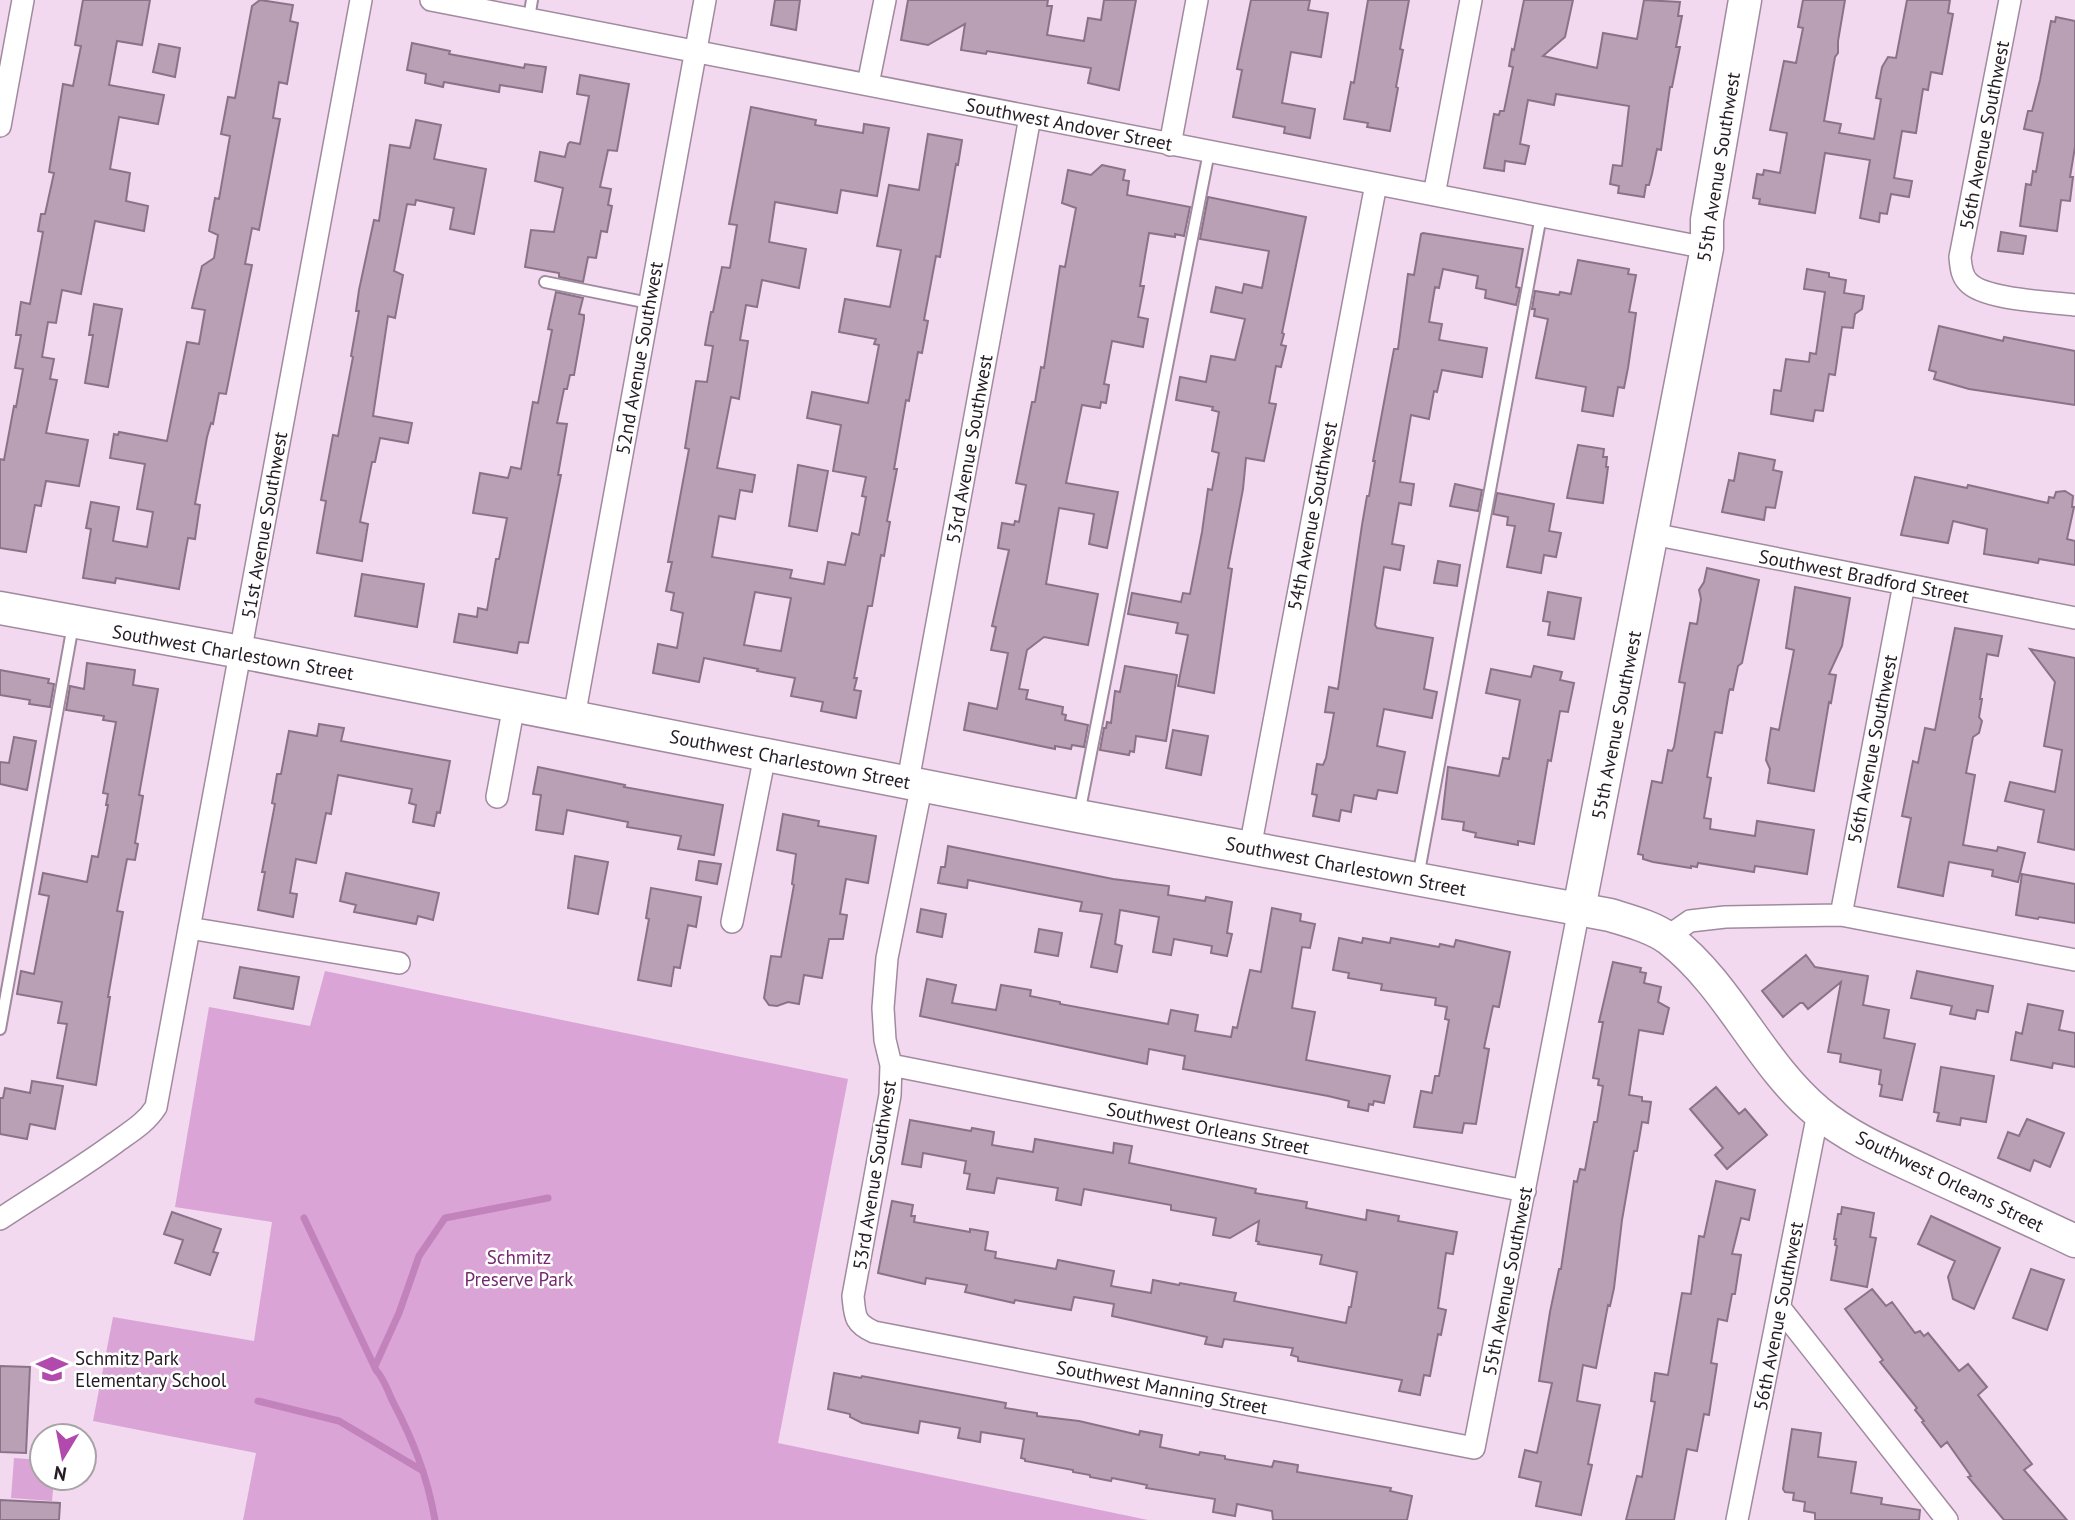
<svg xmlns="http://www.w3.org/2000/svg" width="2075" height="1520" font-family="'PT Sans',sans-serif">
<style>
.green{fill:#dba4d6}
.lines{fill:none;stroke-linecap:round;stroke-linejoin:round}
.stream{stroke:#c283bc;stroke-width:7}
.building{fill:#b9a0b5;stroke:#8a7388;stroke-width:2;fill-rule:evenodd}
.lane-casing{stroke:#a18a9f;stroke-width:14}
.street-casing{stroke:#a18a9f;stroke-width:24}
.secondary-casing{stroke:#a18a9f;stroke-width:35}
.lane{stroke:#fff;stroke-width:10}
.street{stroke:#fff;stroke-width:21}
.secondary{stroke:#fff;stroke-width:32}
.labels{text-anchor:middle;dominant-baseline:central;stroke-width:5;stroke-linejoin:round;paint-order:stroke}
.street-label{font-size:19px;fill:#241b23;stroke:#fff}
.park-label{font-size:19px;fill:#74286f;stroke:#fff}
.poi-label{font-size:19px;fill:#241b23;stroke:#fff;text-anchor:start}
</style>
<rect width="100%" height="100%" fill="#f2d9ef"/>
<path class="green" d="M325 971 848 1079 778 1443 1148 1520H243L256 1453 93 1421 113 1317 254 1341 272 1222 175 1207 209 1007 310 1026Z
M14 1458 42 1460V1478H54L52 1501 11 1498Z"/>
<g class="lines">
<path class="stream" d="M304 1218 376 1370C384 1379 387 1389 392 1400 413 1440 427 1475 435 1520
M375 1366 399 1313 419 1256 445 1218 548 1198
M258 1401 339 1421 423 1471"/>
</g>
<path class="building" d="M83 0H150L142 45 117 41 109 85 164 95 158 124 119 117 110 169 130 173 126 201 148 206 144 231 95 221 81 294 62 290 56 323 48 322 42 357 54 359 50 379 57 380 46 433 88 440 79 486 46 481 41 506 35 505 26 552 0 548V459L4 460 14 406 16 407 23 369 15 368 21 335H16L21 302 30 304 43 232 38 231 41 214H45L54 173 49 172 63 84 73 86 81 46 75 45Z
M260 0 293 5 290 21 298 23 287 84 279 82 273 118 280 119 259 230 252 228 245 264 252 265 226 394 219 393 213 424 211 423 207 437 195 504 200 505 195 539 188 538 179 589 116 578 115 583 83 578 91 529 86 528 91 502 119 507 113 541 147 547 153 512 137 509 145 464 110 458 114 434 118 435 119 432 167 441 187 342 199 344 205 310 192 308 202 266 214 258 218 235 209 231 215 198 219 199 230 136 221 134 228 97 235 98 252 6Z
M775 0H800L796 30 771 25Z
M908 0H1048L1047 6H1052L1047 35 1084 41 1088 18 1101 20 1104 0H1136L1119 90 1088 83 1091 68 987 51 986 54 961 50 965 24 928 45 901 40Z
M1251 0H1310L1308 10 1328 13 1321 57 1291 52 1282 103 1315 109 1310 138 1284 133 1285 127 1233 117 1242 70 1237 69Z
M1368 0H1409L1400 49 1403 50 1396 87 1398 88 1390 131 1367 127 1368 123 1344 119 1351 82 1354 83Z
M1524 0H1573L1565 37 1543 56 1597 68 1603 33 1637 39 1644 0 1680 2 1678 16H1682L1676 47H1680L1672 87H1670L1661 150 1657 149 1652 174 1649 185H1646L1644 197 1618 193 1619 186 1610 184 1613 165 1622 166 1629 106 1556 94 1554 105 1528 100 1520 144 1529 146 1525 164 1505 161 1504 171 1484 168 1494 114 1499 115 1500 111H1504L1513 67 1509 66 1512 49 1514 50Z
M1803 0H1845L1838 41V53L1835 57 1824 121 1841 124 1839 133 1874 139 1881 99 1876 98 1882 67 1888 57 1896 58 1907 0H1950L1948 13 1953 14 1942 74 1931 72 1928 90 1923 89 1916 133 1902 131 1894 178 1912 181 1909 197 1891 194 1887 214 1880 213 1879 222 1860 218 1870 160 1825 153 1815 213 1759 204 1760 199 1753 198 1757 174 1763 175 1764 170 1780 173 1787 133 1770 130 1784 61 1796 63 1803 28 1798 27Z
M2056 17 2075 21V147L2070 177H2073L2070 201 2061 200 2057 231 2020 226 2026 184 2031 185 2033 171 2036 172 2043 133 2024 129 2028 111H2032L2040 80 2051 21 2055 22Z
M412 43 450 51 449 54 524 68 525 64 546 67 542 92 500 85 499 92 444 82 443 87 425 83 426 74 407 70Z
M159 44 180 48 175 77 153 72Z
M580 75 629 84 617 151 608 150 600 187 611 189 608 205 612 206 607 232 601 231 596 258 588 257 583 282 559 277V273L525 267 531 230 554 232 563 188 535 181 540 152 565 157 568 144 570 142 580 144 589 96 577 94Z
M751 107 816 120 815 125 863 133 864 124 889 128 877 196 841 190 837 213 775 202 769 242 806 249 799 288 762 280 757 307 746 305 740 340 748 341 739 399 731 397 717 468 755 475 752 492 740 490 735 519 719 516 712 557 792 570 790 578 824 584 828 562 845 565 852 533 859 535 866 497 862 496 866 477 833 471 841 425 807 418 812 392 868 403 879 345 874 344 876 339 839 332 845 299 890 307 901 250 877 246 889 185 919 190 928 134 962 140 958 165 956 164 940 257 936 256 924 320 928 321 922 353 918 352 909 401 906 400 894 469H897L887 521 890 522 884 556 881 555 872 606H868L854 678H857L854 690 861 691 856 718 821 711 823 702 791 696 795 678 757 671 758 669 704 658 699 682 653 673 658 644 677 648 683 613 671 610 674 593 666 591 672 562H668L689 449 685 448 696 381 707 382 713 346 705 345 711 312H713L722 267 730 268 737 225 729 224ZM755 592 791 598 781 651 744 645Z
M416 120 441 125 434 159 486 169 474 234 450 229 454 208 416 200 415 205 407 204 394 271 403 275 395 318 388 316 373 416 412 423 408 443 380 438 375 462H372L360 522 368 524 362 561 317 553 326 501 321 500 333 435 338 436 353 357 351 356 359 311H356L359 290 374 220 379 221 390 145 410 148Z
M1102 165 1125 170 1123 180 1129 181 1127 195 1190 207 1184 236 1175 234V237L1149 233 1140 286H1144L1138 317 1148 319 1143 347 1112 341 1104 384 1109 385 1106 403 1101 402 1100 408 1082 405 1066 483 1118 492 1107 548 1089 544 1094 514 1059 508 1046 584 1098 594 1088 645 1044 637 1027 650 1019 689 1028 690 1026 699 1063 707 1062 714 1066 715 1065 720 1088 725 1084 747 1072 745 1071 749 1055 746V749L964 730 969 703 997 709 1008 653 991 650 996 627 992 626 1009 550 998 548 1002 523 1014 525 1015 521 1019 522 1026 485 1016 483 1032 402H1035L1041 367 1044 368 1060 266 1065 267 1076 208 1062 203 1068 170 1091 175Z
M1208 197 1306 217 1282 333 1284 334 1281 345 1286 346 1281 367 1276 366 1269 403 1276 404 1264 461 1246 458 1243 489 1228 568 1232 569 1214 693 1178 686 1188 635 1176 633 1178 623 1128 614 1132 593 1181 602 1183 593 1190 594 1202 532 1208 489 1212 490 1219 453 1212 451 1219 412 1212 410 1213 407 1176 400 1180 377 1206 382 1211 356 1235 360 1245 319 1211 312 1216 287 1242 293 1244 284 1262 288 1269 251 1200 239Z
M2001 232 2026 236 2023 254 1998 251Z
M1423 233 1523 249 1516 287 1520 288 1516 305 1485 298 1486 290 1476 288 1478 276 1443 269 1439 288 1435 287 1429 322 1442 324 1439 340 1487 348 1482 377 1442 370 1437 392 1434 391 1429 419 1411 415 1400 482 1414 484 1411 505 1399 503 1392 544 1404 546 1400 570 1384 567 1375 625 1377 628 1433 638 1424 689 1437 692 1432 718 1384 709 1377 746 1405 752 1397 793 1378 790 1376 799 1354 795 1351 812 1341 810 1339 821 1313 816 1317 795 1312 794 1317 764 1323 765 1326 758 1334 713 1325 712 1329 687 1338 689 1362 525 1367 496H1369L1375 461H1373L1394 349H1398L1408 274 1414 275 1421 234Z
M1578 260 1629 269 1628 274 1636 275 1629 312 1636 313 1628 368 1624 388 1618 387 1613 416 1582 411 1586 387 1536 378 1548 319 1534 316 1535 309H1532L1535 291 1559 295 1560 292 1571 294Z
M1807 269 1829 273V277L1846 280 1844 293 1864 296 1862 309 1855 314 1853 328 1842 327 1835 375 1829 374 1823 411 1815 410 1813 421 1771 414 1774 390 1781 391 1786 359 1809 362 1810 353 1816 354 1825 292 1804 289Z
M556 292 583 298 579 314 584 315V319L574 375H570L567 389H564L557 423 567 424 558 475H561L528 643 519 642 517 653 454 642 459 614 477 617 478 608 487 610 496 559H499L507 518 473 513 480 473 508 478 511 467 521 469 533 402 538 403 552 330 548 329Z
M94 304 122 309 108 387 85 383 93 335H89Z
M1939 326 2003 341 2004 337 2075 351V405L1969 389 1934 379 1936 372 1929 370Z
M1578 445 1604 449 1603 457H1607L1606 467H1608L1603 503 1567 498Z
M1739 453 1775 460 1773 470 1782 472 1775 508 1766 507 1764 520 1722 512 1729 480 1734 481Z
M798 465 828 471 817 531 789 526Z
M1915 477 1967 488 1968 485 2048 503 2049 497 2054 498 2056 492 2065 491 2073 496 2072 507H2074L2067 539 2075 541V565L2039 559 2038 563 1984 554 1987 529 1953 521 1948 543 1901 535Z
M1455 484 1482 490 1478 511 1450 506Z
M1497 493 1554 504 1549 531 1561 533 1556 557 1544 555 1541 573 1507 567 1515 526 1507 525 1508 517 1493 514Z
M1438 561 1460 565 1457 586 1434 583Z
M1707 568 1759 580 1742 663 1738 666 1733 690 1730 689 1729 691 1722 733 1715 732 1707 777 1711 778 1704 818 1711 819 1710 829 1755 836 1757 821 1814 830 1807 874 1755 866 1754 872 1698 863 1697 867 1691 866V868L1653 862 1643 859V855L1638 854 1652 781 1662 783 1668 750 1672 751 1674 747 1685 683 1679 682 1690 623 1697 624 1701 599 1699 590 1704 582Z
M362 574 424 584 417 627 355 616Z
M1795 587 1850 598 1842 646 1829 674 1836 675 1831 703 1829 702 1814 791 1768 783 1770 769 1766 760 1771 728 1779 730 1794 650 1786 648Z
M1548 592 1581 598 1574 639 1548 635 1550 622 1543 621Z
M1955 628 2002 636 1998 656 1987 654 1980 699H1982L1979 717 1982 721 1979 733 1973 737 1966 773 1975 775 1963 845 1997 851 1998 847 2025 853 2018 882 1992 876 1993 870 1949 862 1943 896 1898 887 1911 818 1902 816 1913 761 1918 763 1925 728 1935 730Z
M2030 649 2075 658V850L2038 842 2044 810 2005 801 2010 782 2055 792 2062 750 2044 746 2055 682Z
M87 663 135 670 133 685 158 689 139 795 143 796 135 843 138 844 135 860 127 859 117 911 123 912 108 997H110L96 1085 57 1078 67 1024 58 1023 62 1002 17 994 21 971 34 974 49 896 39 894 43 873 87 882 92 856 98 857 108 805H106L108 794 103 793 116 722 103 720 104 716 66 710 70 686 84 689Z
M1125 666 1177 675 1166 741 1136 736 1134 752 1130 751 1129 755 1100 750 1104 728H1106L1107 722 1111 723 1115 691 1120 692Z
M1534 666 1562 672 1560 680 1574 683 1568 712 1560 711 1551 761 1548 760 1534 844 1518 841V845L1475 837 1476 833 1463 830 1464 822 1442 819 1448 767 1499 776 1503 758 1509 759 1520 700 1486 693 1491 669 1531 677Z
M0 670 49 679 48 683 54 684 50 707 29 704 30 700 0 695Z
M319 724 344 728 341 741 450 761 440 813 437 812 434 826 413 822 416 805 409 803 412 789 338 775 331 814 326 813 316 863 296 859 290 893 297 894 293 917 258 910 265 872H262L275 804 272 803 277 774H281L289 731 317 736Z
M1173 730 1208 736 1201 775 1166 768Z
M14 737 36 741 27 790 0 784V762L9 763Z
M538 767 625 785 624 787 723 805 714 855 678 849 681 836 627 827 628 822 567 810 563 834 536 830 541 795 533 794Z
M783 814 819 821 818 826 876 836 868 883 846 879 840 914 847 915 843 939H829L822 978 804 975 799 1004 788 1002 777 1006 769 1005 764 998 771 956 781 957 794 885 792 884 796 854 777 850Z
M948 846 1113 879 1169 886 1168 895 1205 901 1206 897 1232 902 1227 933 1232 934 1227 956 1211 953 1212 946 1174 939 1171 955 1153 952 1159 917 1120 910 1115 944 1122 946 1117 972 1091 967 1102 914 1080 911 1082 902 1029 892 968 880 967 888 938 883 941 867H945Z
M575 856 608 862 598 914 568 908Z
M699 861 721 864 717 884 696 880Z
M346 873 439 893 433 920 418 916 416 924 354 912 356 905 340 901Z
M2022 874 2075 884V923L2039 917 2038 919 2016 915Z
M651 888 701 897 696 927 688 925 680 968 674 967 671 986 638 980 649 919 646 918Z
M1272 908 1301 914 1300 921 1315 924 1310 948 1302 947 1292 1008 1315 1012 1306 1060 1390 1076 1384 1103 1374 1101 1373 1105 1369 1104 1368 1111 1348 1107 1349 1101 1328 1096 1183 1069 1185 1056 1149 1049 1147 1064 920 1016 927 979 956 985 952 1003 996 1010 1001 985 1031 990 1030 996 1060 1002V1004L1168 1024 1171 1010 1198 1015 1195 1031 1231 1037 1233 1027 1237 1028 1250 970 1261 972Z
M921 909 946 914 942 937 917 932Z
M1039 929 1062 933 1058 956 1035 952Z
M1339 938 1362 943 1363 938 1390 943 1391 938 1439 947 1440 944 1454 947 1456 940 1510 952 1499 1007 1493 1006 1484 1048 1489 1049 1476 1124 1464 1123 1462 1133 1414 1127 1421 1091 1432 1093 1435 1076H1439L1449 1020 1445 1019 1447 1007 1435 1005 1436 998 1381 990 1382 984 1348 978 1349 973 1333 970Z
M1806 955 1815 967 1868 976 1863 1005 1889 1010 1884 1038 1915 1044 1902 1100 1880 1096 1882 1085 1879 1084 1881 1070 1840 1062 1841 1054 1828 1052 1841 982 1808 1009 1803 1003H1800L1783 1017 1762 991Z
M1613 962 1641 968 1640 972 1646 973 1644 983 1661 987 1658 1002 1669 1008 1663 1034 1639 1030 1629 1095 1642 1097V1101L1651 1102 1648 1123 1642 1122 1637 1151H1634L1622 1220 1614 1288 1610 1306 1608 1305 1596 1368 1583 1365 1577 1401 1600 1405 1588 1464 1592 1465 1581 1515 1536 1506 1541 1482 1519 1477 1525 1450 1537 1453 1552 1383 1539 1381 1550 1312 1559 1269H1561L1574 1181 1577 1182 1580 1169 1585 1170 1594 1122H1597L1603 1086 1598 1085 1599 1079 1593 1078 1603 1022H1599Z
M240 967 299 977 293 1009 234 998Z
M1917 971 1993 986 1988 1012 1977 1010 1975 1019 1950 1014 1952 1006 1911 998Z
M2028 1004 2063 1011 2059 1030 2075 1033V1067L2053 1063 2052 1068 2011 1060 2016 1032 2022 1034Z
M1941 1067 1994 1076 1986 1122 1961 1118 1960 1125 1937 1121 1939 1113 1934 1112Z
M32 1081 63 1086 55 1129 30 1124 27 1139 0 1134V1098H3L5 1088 30 1093Z
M1716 1087 1739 1114 1745 1109 1767 1135 1727 1169 1715 1155 1723 1148 1690 1109Z
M2027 1119 2064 1133 2050 1167 2034 1160 2030 1171 1998 1158 2008 1132 2019 1136Z
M910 1120 971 1131 972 1128 994 1132 992 1145 1033 1152 1035 1139 1113 1153 1114 1143 1132 1146 1129 1163 1256 1189 1255 1193 1307 1202 1306 1208 1366 1220 1367 1210 1399 1216 1398 1221 1457 1232 1453 1254 1446 1253 1438 1308 1446 1310 1441 1335 1438 1334 1430 1376 1424 1375 1420 1395 1399 1391 1402 1380 1298 1361V1357L1291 1355 1293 1348 1224 1339 1222 1347 1205 1344 1207 1337 1112 1316 1114 1304 1074 1297 1071 1310 1015 1300 1014 1303 965 1292 967 1285 926 1278 925 1284 878 1273 892 1201 913 1205 911 1216H915L914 1222 970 1232V1229L988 1232 985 1250 996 1252 995 1258 1056 1269 1058 1260 1114 1271 1111 1286 1151 1293 1153 1280 1179 1285 1180 1283 1236 1293 1234 1301 1346 1323 1349 1307H1351L1357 1272 1320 1264 1322 1255 1258 1244 1259 1242 1256 1241 1259 1221 1230 1238 1213 1235 1216 1218 1171 1210V1205L1084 1189 1081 1205 1056 1200 1058 1188 997 1178 994 1193 967 1189 970 1174 964 1173 966 1161 923 1153 921 1167 902 1164Z
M1716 1181 1755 1190 1749 1220 1741 1218 1732 1254 1741 1255 1735 1294H1732L1727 1321 1718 1319 1711 1363 1717 1364 1709 1415 1704 1414 1697 1451 1687 1449 1674 1520H1626L1637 1476 1642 1477 1655 1402 1651 1401 1655 1373 1668 1375 1682 1293 1691 1294 1699 1236 1704 1237Z
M1842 1207 1874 1213 1870 1237 1876 1238 1867 1287 1831 1280 1837 1246 1835 1245 1836 1239H1834L1838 1214H1841Z
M172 1212 221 1229 213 1252 218 1253 210 1275 175 1263 183 1240 164 1234Z
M1931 1216 2000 1248 1974 1309 1953 1299 1948 1277 1955 1261 1918 1244Z
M2031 1269 2064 1280 2047 1330 2013 1318Z
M1872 1289 1886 1306 1892 1302 1915 1333 1920 1331 1924 1336 1928 1333 1959 1371 1968 1364 1987 1387 1978 1395 2032 1464 2024 1470 2067 1520H2004L1968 1477 1971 1476 1947 1442 1941 1447 1922 1422 1924 1421 1915 1410 1917 1408 1880 1362 1883 1360 1845 1309Z
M0 1366 30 1367 26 1453 0 1452Z
M834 1373 861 1378 862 1376 1006 1403 1005 1408 1037 1413V1416L1079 1421 1139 1435 1140 1431 1162 1435 1160 1447 1199 1455 1200 1452 1225 1456V1459L1272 1467 1274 1461 1298 1465 1297 1472 1391 1488 1390 1491 1412 1496 1407 1520H1273L1272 1511 1237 1504 1235 1516 1213 1512 1215 1499 1146 1488 1147 1485 1112 1478 1111 1481 1090 1477V1475L1073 1472V1470L1025 1461V1459L1021 1458 1024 1439 981 1432 980 1442 958 1438 960 1428 920 1421 918 1433 862 1423 850 1417V1414L828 1409Z
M1792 1429 1821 1433 1818 1457 1856 1462 1851 1493 1882 1498 1881 1504 1920 1510 1919 1520H1815V1513L1804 1511 1805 1502 1793 1500 1794 1493 1785 1492 1783 1489Z
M0 1500 60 1503 59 1520H0Z"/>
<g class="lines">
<defs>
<path id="lane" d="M529 18 532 0
M545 282 649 303
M1079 814 1209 152
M1418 877 1541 216
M0 1029 73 625"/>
<path id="street" d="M431 0 1707 248
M2010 0 1960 257C1961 266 1961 275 1968 282 1984 300 2051 302 2075 305
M868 84 885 0
M0 126 23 0
M1170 145 1197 0
M1434 195 1471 0
M1653 534 2075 618
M574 717 705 0
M908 781 1030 117
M922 784 887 958 883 1008 885 1040 891 1065 890 1095 853 1296C855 1316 854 1323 874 1332L1474 1448 1579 909
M497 797 514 705
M1250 848 1376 184
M1841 915 1904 584
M732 922 765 755
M189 928 399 963
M1667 937 1690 921 1725 917 1841 915 2075 960
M891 1065 1525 1191
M0 1219C38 1194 78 1170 115 1143 130 1132 146 1123 156 1107L361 0
M1780 1308 1947 1520
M1737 1520 1818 1113"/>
<path id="secondary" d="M0 608 241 652 1078 816 1610 915C1629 921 1653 927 1669 939 1730 986 1759 1063 1818 1112 1850 1139 1892 1156 1930 1174 1978 1196 2027 1218 2075 1241
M1579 909 1707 248V220L1745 0"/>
</defs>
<use href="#lane" class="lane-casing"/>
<use href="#street" class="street-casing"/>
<use href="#secondary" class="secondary-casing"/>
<use href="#lane" class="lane"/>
<use href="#street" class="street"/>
<use href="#secondary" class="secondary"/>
</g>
<defs>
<symbol id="school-bare" viewBox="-9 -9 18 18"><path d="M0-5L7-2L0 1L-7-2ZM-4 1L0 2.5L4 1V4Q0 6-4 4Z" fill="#b249ac" stroke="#fff" stroke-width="2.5" paint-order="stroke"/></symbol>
</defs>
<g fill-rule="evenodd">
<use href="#school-bare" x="30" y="1347" width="44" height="44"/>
</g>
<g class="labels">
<g class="street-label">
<text transform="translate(1069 124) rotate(11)">Southwest Andover Street</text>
<text transform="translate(1984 135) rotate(-79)">56th Avenue Southwest</text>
<text transform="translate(1718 167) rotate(-81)">55th Avenue Southwest</text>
<text transform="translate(639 358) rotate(-80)">52nd Avenue Southwest</text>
<text transform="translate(969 449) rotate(-80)">53rd Avenue Southwest</text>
<text transform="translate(1312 516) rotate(-79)">54th Avenue Southwest</text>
<text transform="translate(264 525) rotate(-80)">51st Avenue Southwest</text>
<text transform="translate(1864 576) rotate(11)">Southwest Bradford Street</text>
<text transform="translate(233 652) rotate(10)">Southwest Charlestown Street</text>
<text transform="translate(1616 725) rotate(-79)">55th Avenue Southwest</text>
<text transform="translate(1872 749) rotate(-79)">56th Avenue Southwest</text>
<text transform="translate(790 759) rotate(11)">Southwest Charlestown Street</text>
<text transform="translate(1346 866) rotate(11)">Southwest Charlestown Street</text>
<text transform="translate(1208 1128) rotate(11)">Southwest Orleans Street</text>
<text transform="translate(874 1175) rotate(-81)">53rd Avenue Southwest</text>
<text transform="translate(1950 1181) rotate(26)">Southwest Orleans Street</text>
<text transform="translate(1507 1281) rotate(-79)">55th Avenue Southwest</text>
<text transform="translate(1778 1316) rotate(-79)">56th Avenue Southwest</text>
<text transform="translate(1162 1387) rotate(11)">Southwest Manning Street</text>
</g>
<g class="park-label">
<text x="519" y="1257">Schmitz<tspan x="519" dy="22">Preserve Park</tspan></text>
</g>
<g class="poi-label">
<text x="75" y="1358">Schmitz Park<tspan x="75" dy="22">Elementary School</tspan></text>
</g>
</g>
<g transform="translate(63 1457) rotate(190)"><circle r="33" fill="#ffffff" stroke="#a7a4a7" stroke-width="2"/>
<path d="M0-5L12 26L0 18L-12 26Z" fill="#b249ac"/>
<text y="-10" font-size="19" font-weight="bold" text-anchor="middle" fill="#241b23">N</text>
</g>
</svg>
